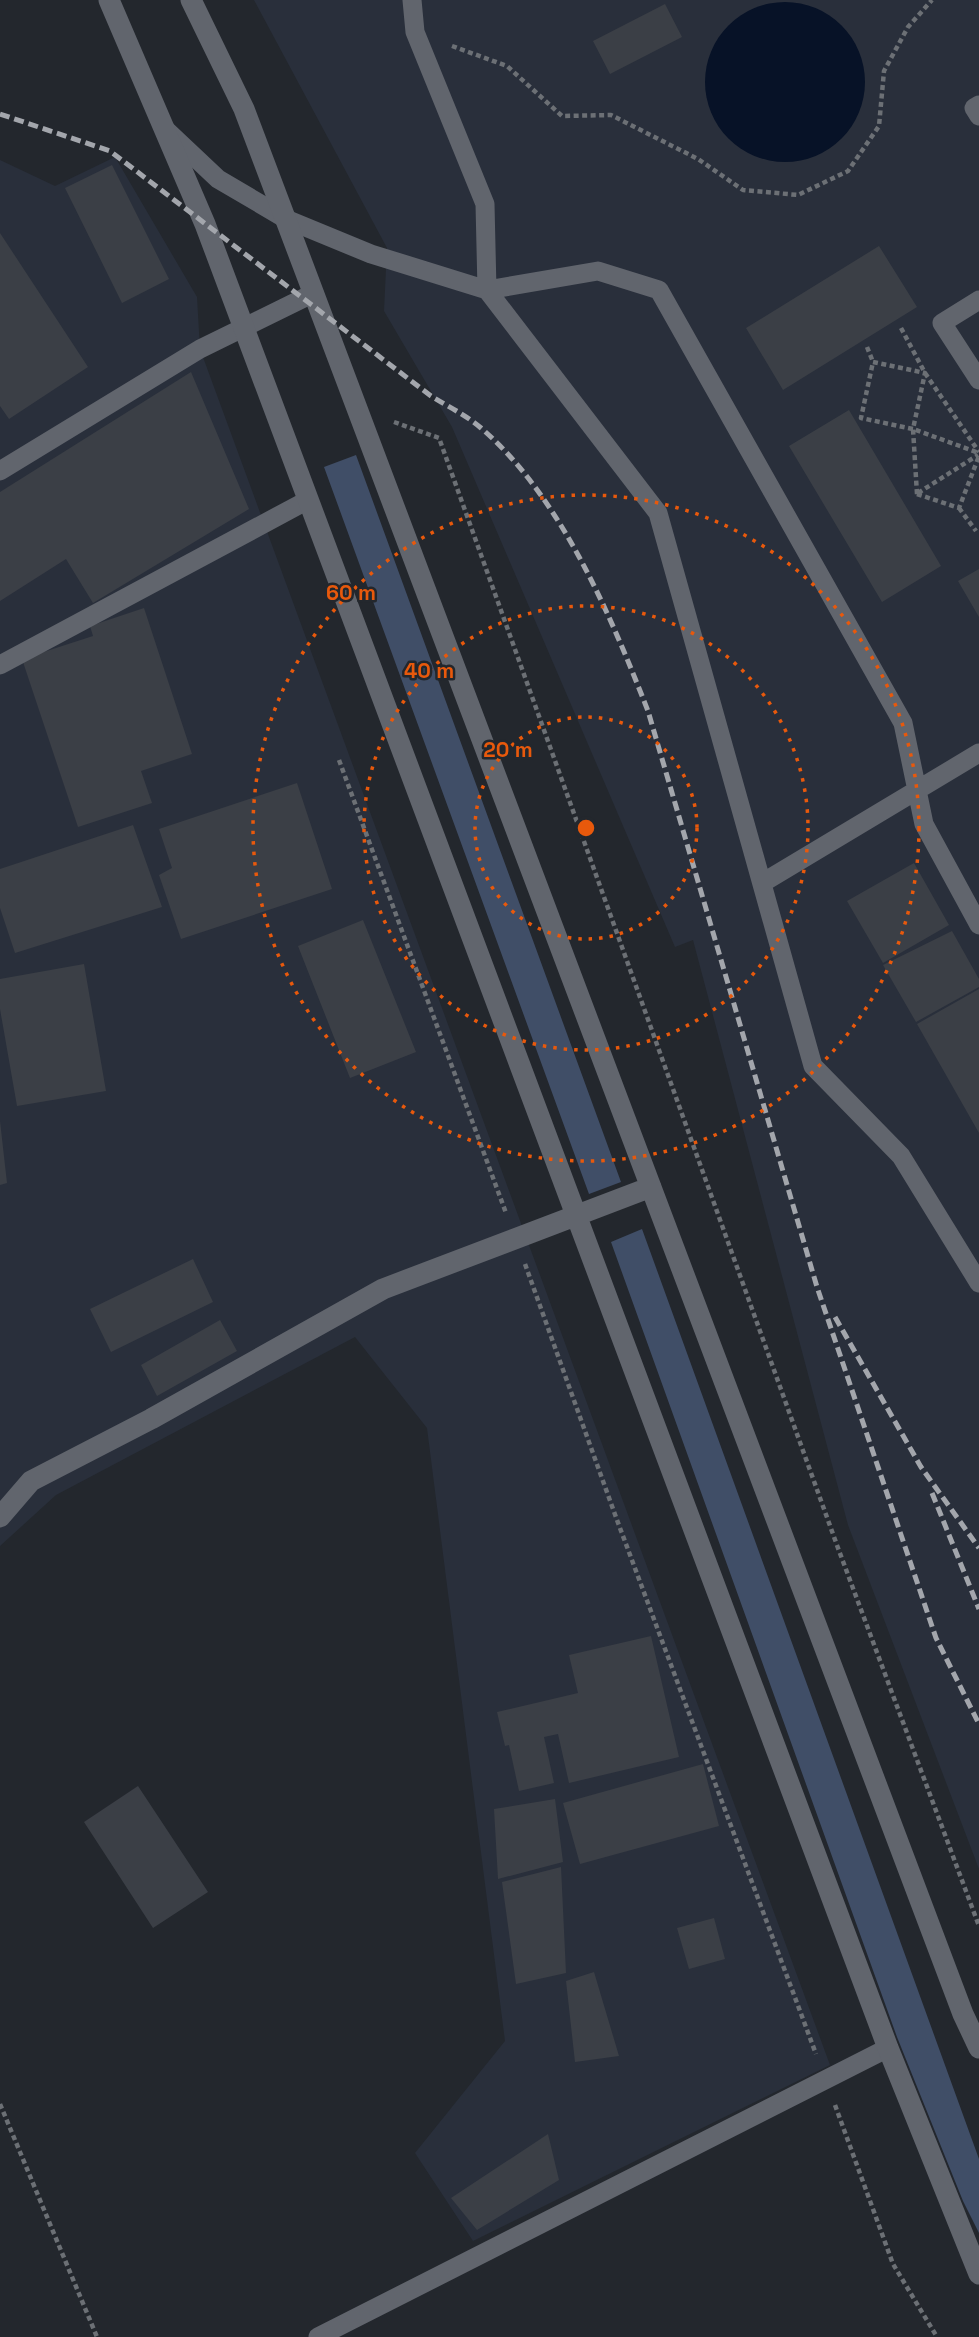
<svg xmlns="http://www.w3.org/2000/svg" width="979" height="2337" font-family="'Space Grotesk',sans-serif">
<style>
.built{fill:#292f3b}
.green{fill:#404e67}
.water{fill:#071227}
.building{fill:#3b3f46}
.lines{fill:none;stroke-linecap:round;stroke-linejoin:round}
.path{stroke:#6c7075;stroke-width:4.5;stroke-dasharray:5 3.5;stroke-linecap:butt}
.lane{stroke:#61656d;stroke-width:19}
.street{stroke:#61656d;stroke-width:21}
.rail{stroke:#a3a6ac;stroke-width:5;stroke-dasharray:10 5;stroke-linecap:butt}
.ring{fill:none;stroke:#e8590c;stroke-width:3.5;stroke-dasharray:3.5 7}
.centre{fill:#e8590c;stroke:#23272d;stroke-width:3.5}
.ring-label{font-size:21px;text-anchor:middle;font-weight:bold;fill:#e8590c;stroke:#23272d;stroke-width:5;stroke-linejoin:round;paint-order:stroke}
</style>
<rect width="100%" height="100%" fill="#23272d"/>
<path class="built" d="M254 0H979V1869L848 1525 693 940 675 947 452 427 384 311 387 248Z
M115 157 197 297 200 349 830 2065 473 2241 415 2153 505 2041 427 1428 355 1337 56 1495 0 1546V160L55 186Z"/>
<path class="green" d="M356 455 621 1182 589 1194 324 467Z
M642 1229 979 2159V2233L963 2201 897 2037 611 1242Z"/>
<path class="water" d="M705 82a80 80 0 1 1 160 0a80 80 0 1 1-160 0Z"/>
<path class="building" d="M665 4 682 37 610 74 593 41Z
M112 165 169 279 122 303 65 188Z
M0 233 88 367 9 419 0 406Z
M879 246 917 307 783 390 746 328Z
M191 372 249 509 93 603 66 559 0 601V492Z
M849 410 941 566 882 602 789 446Z
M979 569V617L958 581Z
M144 608 192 754 141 771 152 803 78 827 22 659 93 636 90 626Z
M297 783 332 889 181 939 159 875 172 868 159 829Z
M133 825 162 907 15 953 0 908V869Z
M914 863 949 925 883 963 847 901Z
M363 920 416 1052 350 1078 298 946Z
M952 931 979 979V987L916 1022 883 965Z
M84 964 106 1091 17 1106 0 1009V979Z
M979 989V1133L917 1024Z
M0 1121 7 1183 0 1185Z
M193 1259 213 1302 111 1352 90 1309Z
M220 1320 237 1351 157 1396 141 1365Z
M651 1636 679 1757 569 1783 558 1734 544 1737 554 1783 519 1791 509 1745 505 1746 497 1712 578 1693 569 1655Z
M703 1764 719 1826 580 1864 563 1803Z
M138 1786 208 1892 153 1928 84 1822Z
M555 1799 563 1862 498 1879 494 1809Z
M561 1867 566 1973 516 1984 502 1882Z
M714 1918 725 1959 689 1969 677 1928Z
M594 1972 619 2056 575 2062 566 1981Z
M548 2134 559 2180 477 2230 451 2198Z"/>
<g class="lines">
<path class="path" d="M452 46 507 66 562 116 611 115 698 159 743 190 798 195 848 171 879 126 884 71 908 27 932 0
M901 328 925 373 979 452
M867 347 873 362
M873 362 925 373 913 429 861 418Z
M394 422 439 438 838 1548 979 1926
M918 493 978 455
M917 494 913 429 979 453
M917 494 959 508 979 456
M959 508 976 531
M339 760 506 1213
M525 1264 617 1520 816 2054
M0 2104 97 2337
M835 2105 893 2264 937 2337"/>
<path class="lane" d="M412 0 415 32 485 204 487 290 658 513 813 1066 901 1156 979 1283
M979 105 974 108 979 116
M166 130 218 179 286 219 371 254 487 290 598 271 659 290 903 723 924 824 979 925
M979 300 942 323 979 380
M0 471 200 349 314 293
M0 665 308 500
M762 883 979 753
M318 2337 888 2048"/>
<path class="street" d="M109 0 205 224 888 2048 979 2274
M191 0 244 109 963 2014 979 2048
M0 1517 31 1481 151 1419 383 1289 651 1187"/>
<path class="rail" d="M0 114 110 151 431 396C447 406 466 415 481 428 561 497 610 614 648 711L817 1287 936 1638 979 1724
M835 1317 921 1467 979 1548
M932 1493 979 1609"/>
</g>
<g class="ring">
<circle cx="586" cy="828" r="111"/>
<circle cx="586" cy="828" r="222"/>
<circle cx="586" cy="828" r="333"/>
</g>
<circle cx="586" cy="828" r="10" class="centre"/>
<g class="ring-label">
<text x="351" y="600">60 m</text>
<text x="429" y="678">40 m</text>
<text x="508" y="757">20 m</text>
</g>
</svg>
